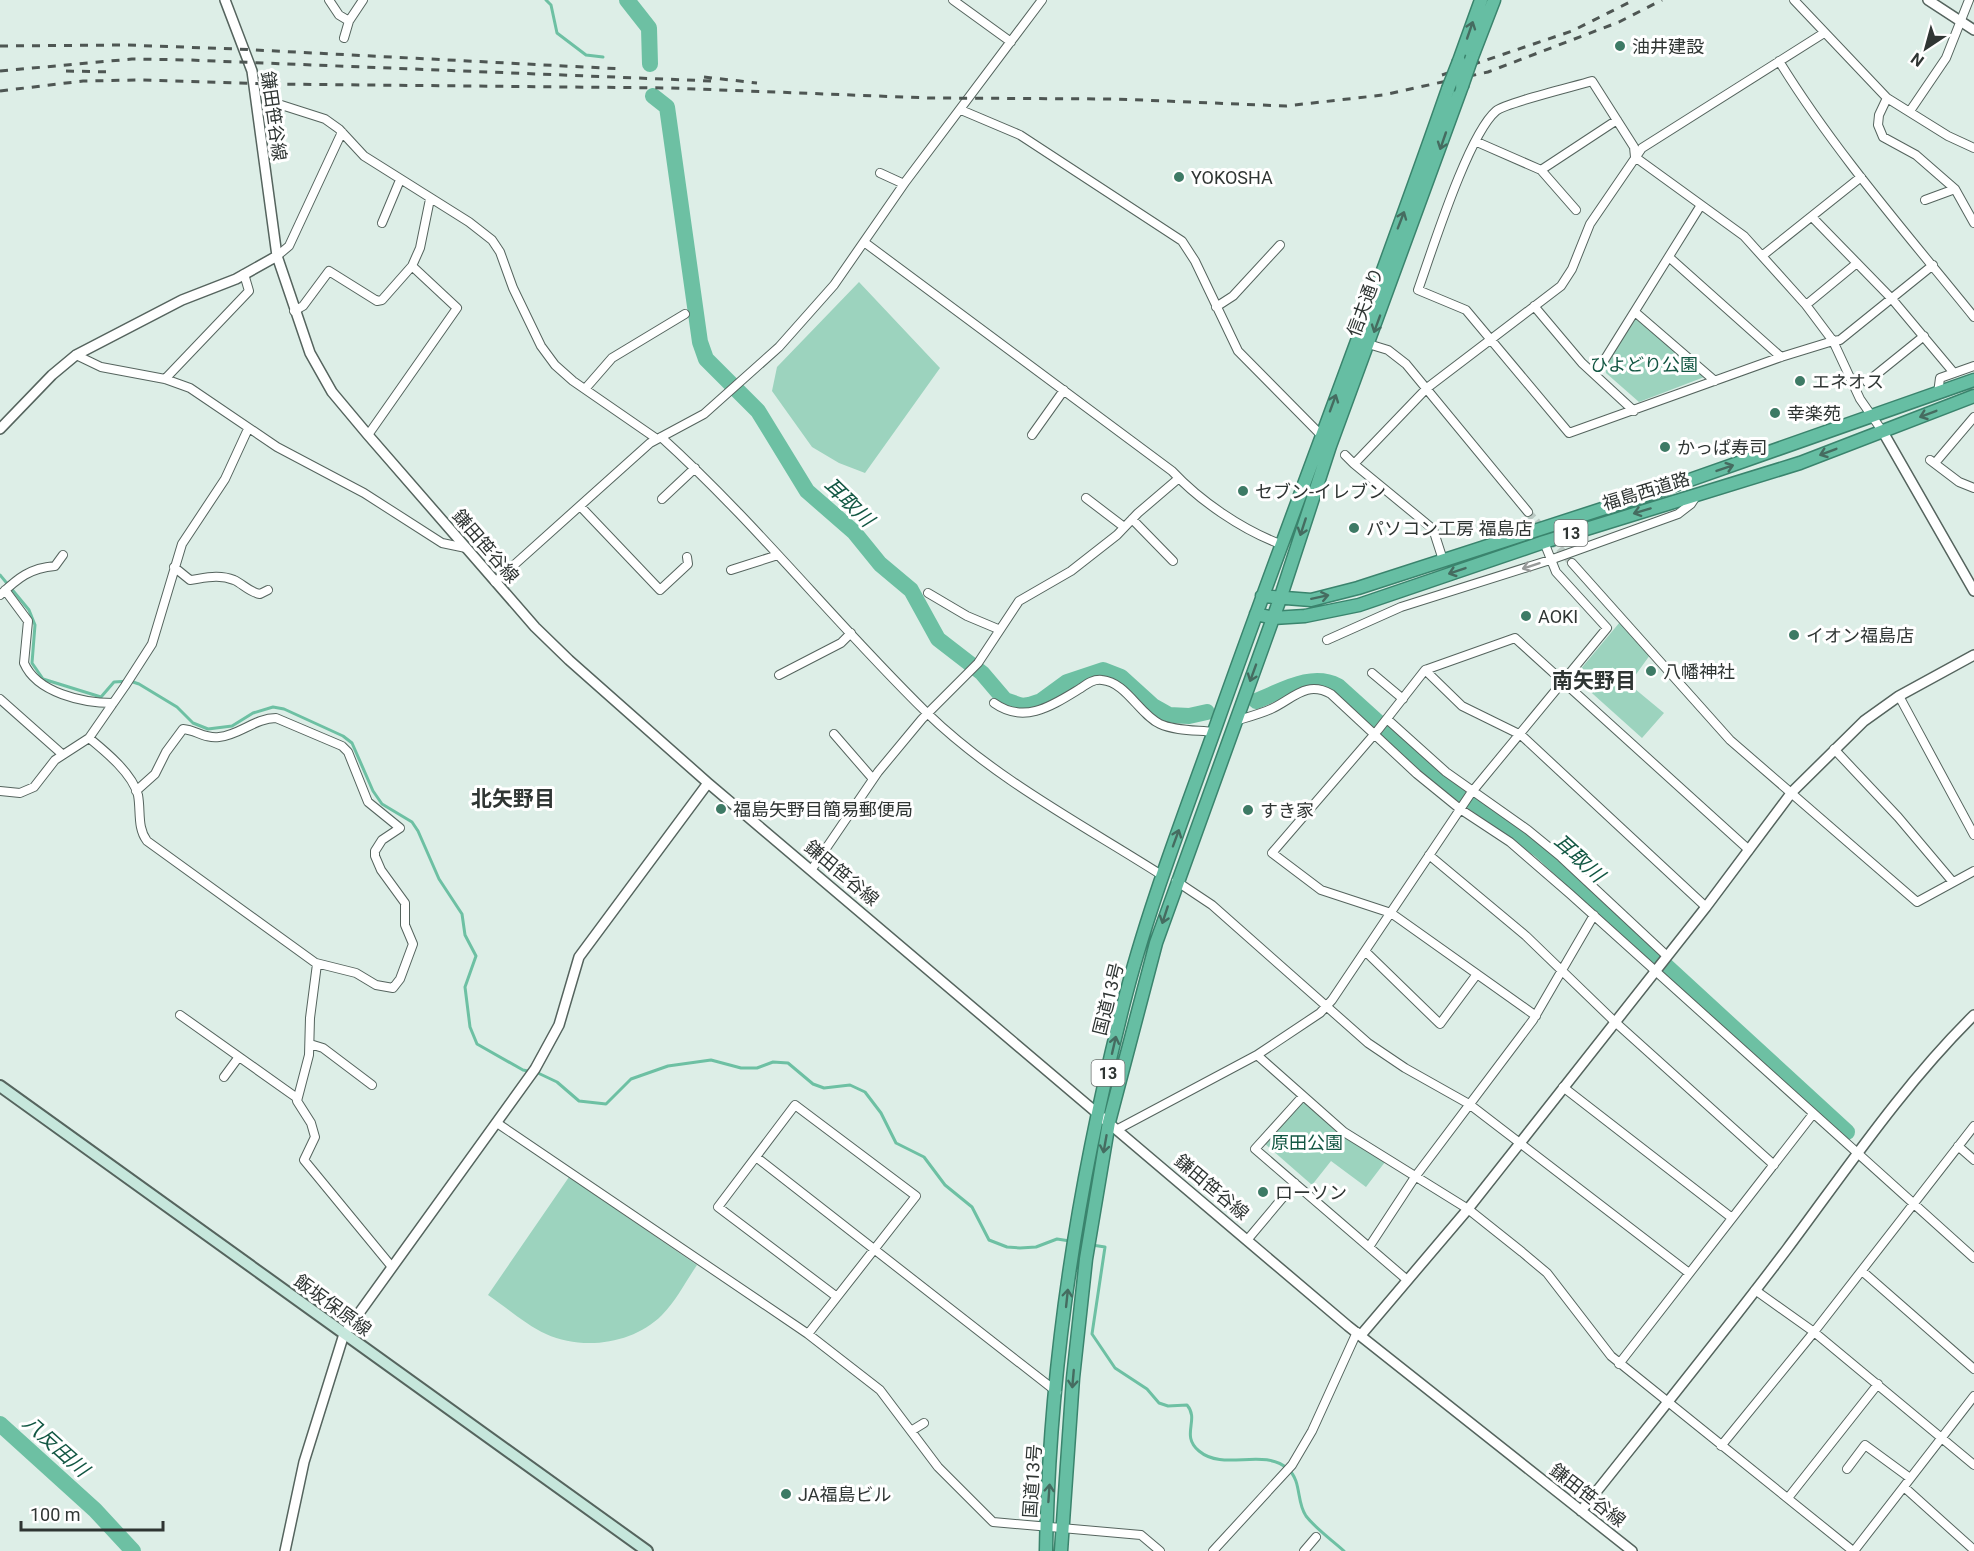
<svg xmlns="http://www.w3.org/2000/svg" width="1974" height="1551" font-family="Roboto,'Noto Sans JP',sans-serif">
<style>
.park{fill:#9cd3be}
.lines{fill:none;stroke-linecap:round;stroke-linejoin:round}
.stream{stroke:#6dc0a3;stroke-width:3}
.river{stroke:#6dc0a3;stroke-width:16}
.minor-tunnel{stroke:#bac9c3;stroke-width:8;stroke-dasharray:8 4;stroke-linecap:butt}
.minor-casing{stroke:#55645e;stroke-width:10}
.tertiary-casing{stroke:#55645e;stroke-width:12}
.secondary-casing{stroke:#55645e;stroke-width:14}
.trunk-casing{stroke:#3a846d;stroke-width:15}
.minor{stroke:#fff;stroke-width:8}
.tertiary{stroke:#fff;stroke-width:9}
.secondary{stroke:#c6e7dc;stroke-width:10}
.trunk{stroke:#66bea3;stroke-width:12}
.rail{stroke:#4e5653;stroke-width:3;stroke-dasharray:8 8;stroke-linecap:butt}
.trunk-bridge-casing{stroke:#3a846d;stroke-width:15;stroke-linecap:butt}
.trunk-bridge{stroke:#66bea3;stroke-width:12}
.oneway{stroke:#456c60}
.oneway2{stroke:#979a99}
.poi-dot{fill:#3d7a65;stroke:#fff;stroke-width:2}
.labels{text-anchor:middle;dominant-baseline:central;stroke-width:6;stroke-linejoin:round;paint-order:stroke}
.shield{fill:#fff;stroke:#6d7270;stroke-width:1.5}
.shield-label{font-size:16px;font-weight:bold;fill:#2f3533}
.poi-label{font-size:18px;fill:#2f3533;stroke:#fff;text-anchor:start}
.street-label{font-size:18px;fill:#2f3533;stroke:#fff}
.park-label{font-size:18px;fill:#135743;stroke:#fff}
.water-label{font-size:20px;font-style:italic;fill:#125743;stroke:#fff}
.quarter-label{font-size:21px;font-weight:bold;fill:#2f3533;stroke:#fff}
</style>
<rect width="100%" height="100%" fill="#ddeee7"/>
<path class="park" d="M859 282 940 368 865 473 839 463 812 447 772 391 777 367Z
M1636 315 1707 376 1639 402 1606 373 1605 364Z
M1620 622 1650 655 1629 684 1664 713 1642 738 1574 677Z
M1302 1100 1343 1134 1385 1162 1366 1187 1331 1161 1312 1185 1264 1143Z
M569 1177 697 1265C686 1281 676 1301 662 1315 633 1344 583 1351 546 1334 526 1325 506 1307 488 1295Z"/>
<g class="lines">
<path class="stream" d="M546 0 551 5 557 33 586 55 603 57
M0 575 29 610 35 625 32 663 43 679 101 697 114 682 130 681 139 684 177 707 193 723 208 729 232 726 253 713 273 707 284 709 343 736 352 743 373 791 382 804 412 822 418 831 439 879 462 914 465 935 476 956 465 987 470 1027 477 1044 523 1070 538 1073 557 1082 579 1101 606 1104 631 1079 668 1066 711 1060 741 1068H757L773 1062 788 1063 813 1084 824 1088 850 1085 865 1092 881 1113 896 1143 924 1157 945 1185 972 1207 989 1240 1007 1247 1020 1248 1036 1247 1057 1239 1070 1241
M1092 1245 1105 1247 1092 1334 1115 1368 1147 1389 1159 1403 1168 1406 1187 1405C1200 1420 1180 1435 1199 1451 1224 1472 1263 1447 1288 1469 1302 1481 1296 1502 1306 1516 1316 1529 1332 1540 1344 1551"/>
<path class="river" d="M627 0 649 28 650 64
M653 96 667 107 700 342 706 359 758 411 807 491 854 532 880 564 911 590 938 639 982 673 1005 700 1022 706 1029 705 1041 701 1067 682 1103 670 1121 677 1153 706 1169 715 1189 716 1207 712
M1256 701C1282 691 1311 672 1338 686L1441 779 1541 851 1847 1132
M0 1424 95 1510 133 1551"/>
<path class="minor-tunnel" d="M1528 512 1572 563"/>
<defs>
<path id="minor" d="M329 0 339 15 349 21
M953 0 1011 42
M1794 0 1887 98 1948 136 1974 148
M344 38 349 21 363 0
M1779 61C1835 152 1907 234 1974 317
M1887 98 1879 115 1878 125 1883 137 1916 155 1955 189 1974 223
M275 103 325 119 339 129 364 156 469 222 492 240 500 252 513 288 541 346 555 365 573 381 657 439
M961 110 1020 135 1182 241 1195 261 1238 351 1321 435
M1910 111 1946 58 1969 0
M1477 142 1541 170 1617 120
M1541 170 1576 210
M880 173 904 184
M1925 200 1955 189
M1813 218 1892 299 1954 373
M382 223 400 180
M864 242 1172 471C1200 501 1241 529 1280 544
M277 256 289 246 342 132
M1762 256 1861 177
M1670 258 1781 357
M1806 305 1857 263
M1534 306 1582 363 1634 411
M1216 307 1233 296 1280 245
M294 311 303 306 329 271 377 301 382 300 412 266 420 248 430 199
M1635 312 1715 381
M1365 343 1388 350 1406 364 1528 512
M76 355 101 367 165 379 190 388 277 447 364 493 442 543 466 548
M1595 375 1701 205
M165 379 249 291 244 274
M1867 382 1924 336
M585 389 612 358 685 314
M1938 393 1940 378 1974 366
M1883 432 1860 399 1833 341 1806 305 1744 236 1635 157 1634 147 1592 81C1576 86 1505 103 1496 111 1468 135 1432 251 1418 290L1466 310 1569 433 1781 357 1833 341 1840 340 1933 265
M368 435 457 308 412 266
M1032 435 1064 390
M661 437C756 523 836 624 927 713 995 779 1083 825 1163 876
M1345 455 1354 464
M1930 460 1959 482 1974 488
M1935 463 1974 417
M1086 498 1124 527
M662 499 695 468
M581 507 660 590 688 564 687 557
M1132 519 1173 561
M1544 542 1556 572 1607 628 1471 793 1332 1000 1320 1013 1257 1055 1344 1132 1468 1209 1522 1252 1547 1273 1611 1356 1853 1551
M1443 560 1433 529 1354 464 1427 388 1561 286 1572 269 1590 224 1642 148 1824 33
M1572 563 1730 740 1917 902 1974 871
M174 567 190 580C205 578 219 574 234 580 243 584 249 592 260 594L268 590
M731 570 778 555
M495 582 650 443 704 414 779 347 834 285 906 181 1042 0
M5 590 28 621 24 663C37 693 83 703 113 703
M928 593 967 616 998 629
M0 595C18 578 30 568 55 566L63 555
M1327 640 1401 607 1550 560 1678 514 1691 504 1697 495
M1425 670 1462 706 1521 735 1706 907
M1372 673 1403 699
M779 675 841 643 851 633
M1899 696 1974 835
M0 699 62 754
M994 703C1025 725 1053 705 1081 688 1088 683 1094 679 1102 680 1126 682 1139 714 1160 724 1175 731 1198 730 1214 732
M1387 719 1446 772 1528 830 1561 857 1667 956
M1235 721C1248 717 1260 714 1271 709 1293 699 1306 680 1331 694L1417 774 1460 809 1510 842 1570 894 1974 1258
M834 734 873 779
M89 738C106 752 132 773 138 795 141 811 137 828 147 841L317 964 310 1018 309 1055 297 1101 311 1123 315 1137 304 1160 392 1267
M1834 749 1898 817 1952 881
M0 791 20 793 34 787 55 760 89 738 125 686 152 644 182 544 225 479 248 429
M136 791 155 774 166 752 183 729C196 730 205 739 219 737 240 735 255 718 276 718L342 746 348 752 368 802 400 828 382 840 375 851V856L381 870 405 903V925L413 944 400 979 393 988 376 985 356 973 316 963
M1429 855 1526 936 1614 1021 1774 1165
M812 869 878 772 922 719 978 663 1019 601 1071 571 1117 535 1138 513 1179 478
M1176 881 1212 905 1368 1043 1405 1068 1469 1104 1689 1273
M1366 952 1440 1024 1477 974
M180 1015 297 1098
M1536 1016 1391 913 1321 890 1272 853 1378 730 1425 670 1515 638 1749 850
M310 1044 323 1048 372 1085
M224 1077 238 1058
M1563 1087 1732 1218
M1302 1097 1255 1149 1406 1279
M497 1123 808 1334 880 1390 938 1467 993 1522 1141 1535 1160 1551
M1118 1129 1257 1055
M1958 1146 1974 1160
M756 1157 1057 1392
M1248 1239 1295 1183
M1369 1247 1415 1177 1533 1020 1594 915
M1862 1271 1974 1369
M1755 1290 1814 1332 1974 1465
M808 1334 916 1196 795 1105 718 1207 837 1297
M1619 1364 1813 1114
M911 1431 924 1423
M1721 1446 1814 1332 1974 1126
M1847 1469 1865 1445 1910 1478
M1904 1487 1974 1550
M1788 1498 1878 1384
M1213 1551 1292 1465 1312 1431 1357 1332
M1304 1551 1316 1537
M1854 1551 1974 1396"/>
<path id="tertiary" d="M225 0 252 71 277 256 310 353 332 392 368 435 535 627 569 660 708 783 1348 1326 1632 1551
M1928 0 1974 30
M0 429 52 375 76 355 182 300 236 279 277 256
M1883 432 1974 591
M1361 1335 1468 1209 1706 907 1792 792 1864 721 1899 696 1974 655
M1581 1511C1650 1424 1720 1338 1787 1249 1846 1170 1903 1085 1974 1015
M285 1551 304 1462 344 1334 535 1069 559 1025 579 957 708 783"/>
<path id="secondary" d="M0 1086 647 1551"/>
<path id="trunk" d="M1472 57 1494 0
M1459 61 1481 0
M1262 596 1311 600 1358 588 1667 488 1974 380
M1256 614 1273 618 1305 616 1359 605 1544 542 1800 463 1974 396
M1046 1551C1049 1368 1078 1183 1123 1006 1147 910 1184 816 1217 723 1292 511 1374 302 1448 89
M1061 1551 1073 1378 1086 1259 1109 1122 1156 943 1280 599 1330 446 1462 86"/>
</defs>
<use href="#minor" class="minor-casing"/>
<use href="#tertiary" class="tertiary-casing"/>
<use href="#secondary" class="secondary-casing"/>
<use href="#trunk" class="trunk-casing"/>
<use href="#minor" class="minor"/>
<use href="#tertiary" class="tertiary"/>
<use href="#secondary" class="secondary"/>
<use href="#trunk" class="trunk"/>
<path class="rail" d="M0 46 126 45 236 49 623 69
M0 71 132 59 189 60 712 81
M66 71 113 72
M1442 75 1572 31 1634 0
M704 77 757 83
M0 91 83 81 141 80 269 84 670 88 929 98 1116 99 1286 106 1383 95 1488 72 1619 22 1662 0"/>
<defs>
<path id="trunk-bridge" d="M1462 86 1472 57
M1448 89 1459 61"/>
</defs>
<use href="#trunk-bridge" class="trunk-bridge-casing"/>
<use href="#trunk-bridge" class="trunk-bridge"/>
</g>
<defs><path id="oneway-shaft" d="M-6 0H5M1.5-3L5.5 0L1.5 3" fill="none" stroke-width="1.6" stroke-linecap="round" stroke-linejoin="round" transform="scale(1.5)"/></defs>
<g class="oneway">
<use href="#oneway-shaft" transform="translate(1470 30) rotate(-71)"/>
<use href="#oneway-shaft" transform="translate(1443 141) rotate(109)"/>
<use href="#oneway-shaft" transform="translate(1401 220) rotate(-69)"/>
<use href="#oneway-shaft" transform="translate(1377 324) rotate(110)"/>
<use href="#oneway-shaft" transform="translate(1333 403) rotate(-70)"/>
<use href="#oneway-shaft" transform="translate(1928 414) rotate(159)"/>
<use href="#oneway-shaft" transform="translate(1828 452) rotate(159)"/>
<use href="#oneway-shaft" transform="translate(1725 468) rotate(-19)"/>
<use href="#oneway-shaft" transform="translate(1642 511) rotate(163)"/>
<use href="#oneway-shaft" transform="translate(1303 527) rotate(108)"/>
<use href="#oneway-shaft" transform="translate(1457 571) rotate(161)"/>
<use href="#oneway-shaft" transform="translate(1320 597) rotate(-12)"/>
<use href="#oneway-shaft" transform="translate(1253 673) rotate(110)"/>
<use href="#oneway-shaft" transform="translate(1176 838) rotate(-70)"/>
<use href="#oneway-shaft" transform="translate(1165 915) rotate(108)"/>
<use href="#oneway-shaft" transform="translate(1114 1045) rotate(-77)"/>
<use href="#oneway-shaft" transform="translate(1105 1144) rotate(100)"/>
<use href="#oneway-shaft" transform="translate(1067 1298) rotate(-84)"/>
<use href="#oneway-shaft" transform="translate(1073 1379) rotate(95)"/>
<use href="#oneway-shaft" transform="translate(1049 1493) rotate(-86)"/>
</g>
<use class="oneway2" href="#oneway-shaft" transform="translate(1531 566) rotate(162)"/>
<g class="poi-dot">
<circle cx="1620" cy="46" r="6"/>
<circle cx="1179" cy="177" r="6"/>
<circle cx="1800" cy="381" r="6"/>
<circle cx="1775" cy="413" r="6"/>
<circle cx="1665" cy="447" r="6"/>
<circle cx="1243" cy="491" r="6"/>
<circle cx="1354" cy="528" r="6"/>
<circle cx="1526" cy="616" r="6"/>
<circle cx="1794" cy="635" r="6"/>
<circle cx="1651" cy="671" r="6"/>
<circle cx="721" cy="809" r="6"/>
<circle cx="1248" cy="810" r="6"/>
<circle cx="1263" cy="1192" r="6"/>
<circle cx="786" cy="1494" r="6"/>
</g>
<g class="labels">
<g class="shield">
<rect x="1554.5" y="520" width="33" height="26" rx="4.5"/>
<rect x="1091.5" y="1060" width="33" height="26" rx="4.5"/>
</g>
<g class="shield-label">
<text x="1571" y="533">13</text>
<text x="1108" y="1073">13</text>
</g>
<g class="poi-label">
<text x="1632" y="46">油井建設</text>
<text x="1191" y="177">YOKOSHA</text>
<text x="1812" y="381">エネオス</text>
<text x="1787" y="413">幸楽苑</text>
<text x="1677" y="447">かっぱ寿司</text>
<text x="1255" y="491">セブン-イレブン</text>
<text x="1366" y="528">パソコン工房 福島店</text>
<text x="1538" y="616">AOKI</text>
<text x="1806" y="635">イオン福島店</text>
<text x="1663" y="671">八幡神社</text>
<text x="733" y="809">福島矢野目簡易郵便局</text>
<text x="1260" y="810">すき家</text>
<text x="1275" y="1192">ローソン</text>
<text x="798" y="1494">JA福島ビル</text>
</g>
<g class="street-label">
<text transform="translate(274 116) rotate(82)">鎌田笹谷線</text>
<text transform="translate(1365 302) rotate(-70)">信夫通り</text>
<text transform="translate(1646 491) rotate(-17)">福島西道路</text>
<text transform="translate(486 546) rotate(49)">鎌田笹谷線</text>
<text transform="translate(842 873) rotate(40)">鎌田笹谷線</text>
<text transform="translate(1108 999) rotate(-76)">国道13号</text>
<text transform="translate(1212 1187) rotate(40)">鎌田笹谷線</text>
<text transform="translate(333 1305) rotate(36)">飯坂保原線</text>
<text transform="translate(1032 1481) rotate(-86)">国道13号</text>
<text transform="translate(1588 1495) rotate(38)">鎌田笹谷線</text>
</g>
<g class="park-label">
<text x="1644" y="364">ひよどり公園</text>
<text x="1307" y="1142">原田公園</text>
</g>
<g class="water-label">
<text transform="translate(849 502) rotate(44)">耳取川</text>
<text transform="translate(1579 858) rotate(42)">耳取川</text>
<text transform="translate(56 1446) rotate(42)">八反田川</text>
</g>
<g class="quarter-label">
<text x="1594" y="681">南矢野目</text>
<text x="513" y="799">北矢野目</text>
</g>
</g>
<g transform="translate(1926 48) rotate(216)" stroke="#ffffff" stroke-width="4.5" paint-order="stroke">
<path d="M0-4.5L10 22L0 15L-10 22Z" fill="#2f3533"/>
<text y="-9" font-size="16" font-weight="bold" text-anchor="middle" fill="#2f3533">N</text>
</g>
<path d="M21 1521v9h142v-9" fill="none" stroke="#2f3533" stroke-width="3"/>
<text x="30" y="1521" font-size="18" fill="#2f3533" stroke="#ffffff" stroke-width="4.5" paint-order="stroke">100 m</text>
</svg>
